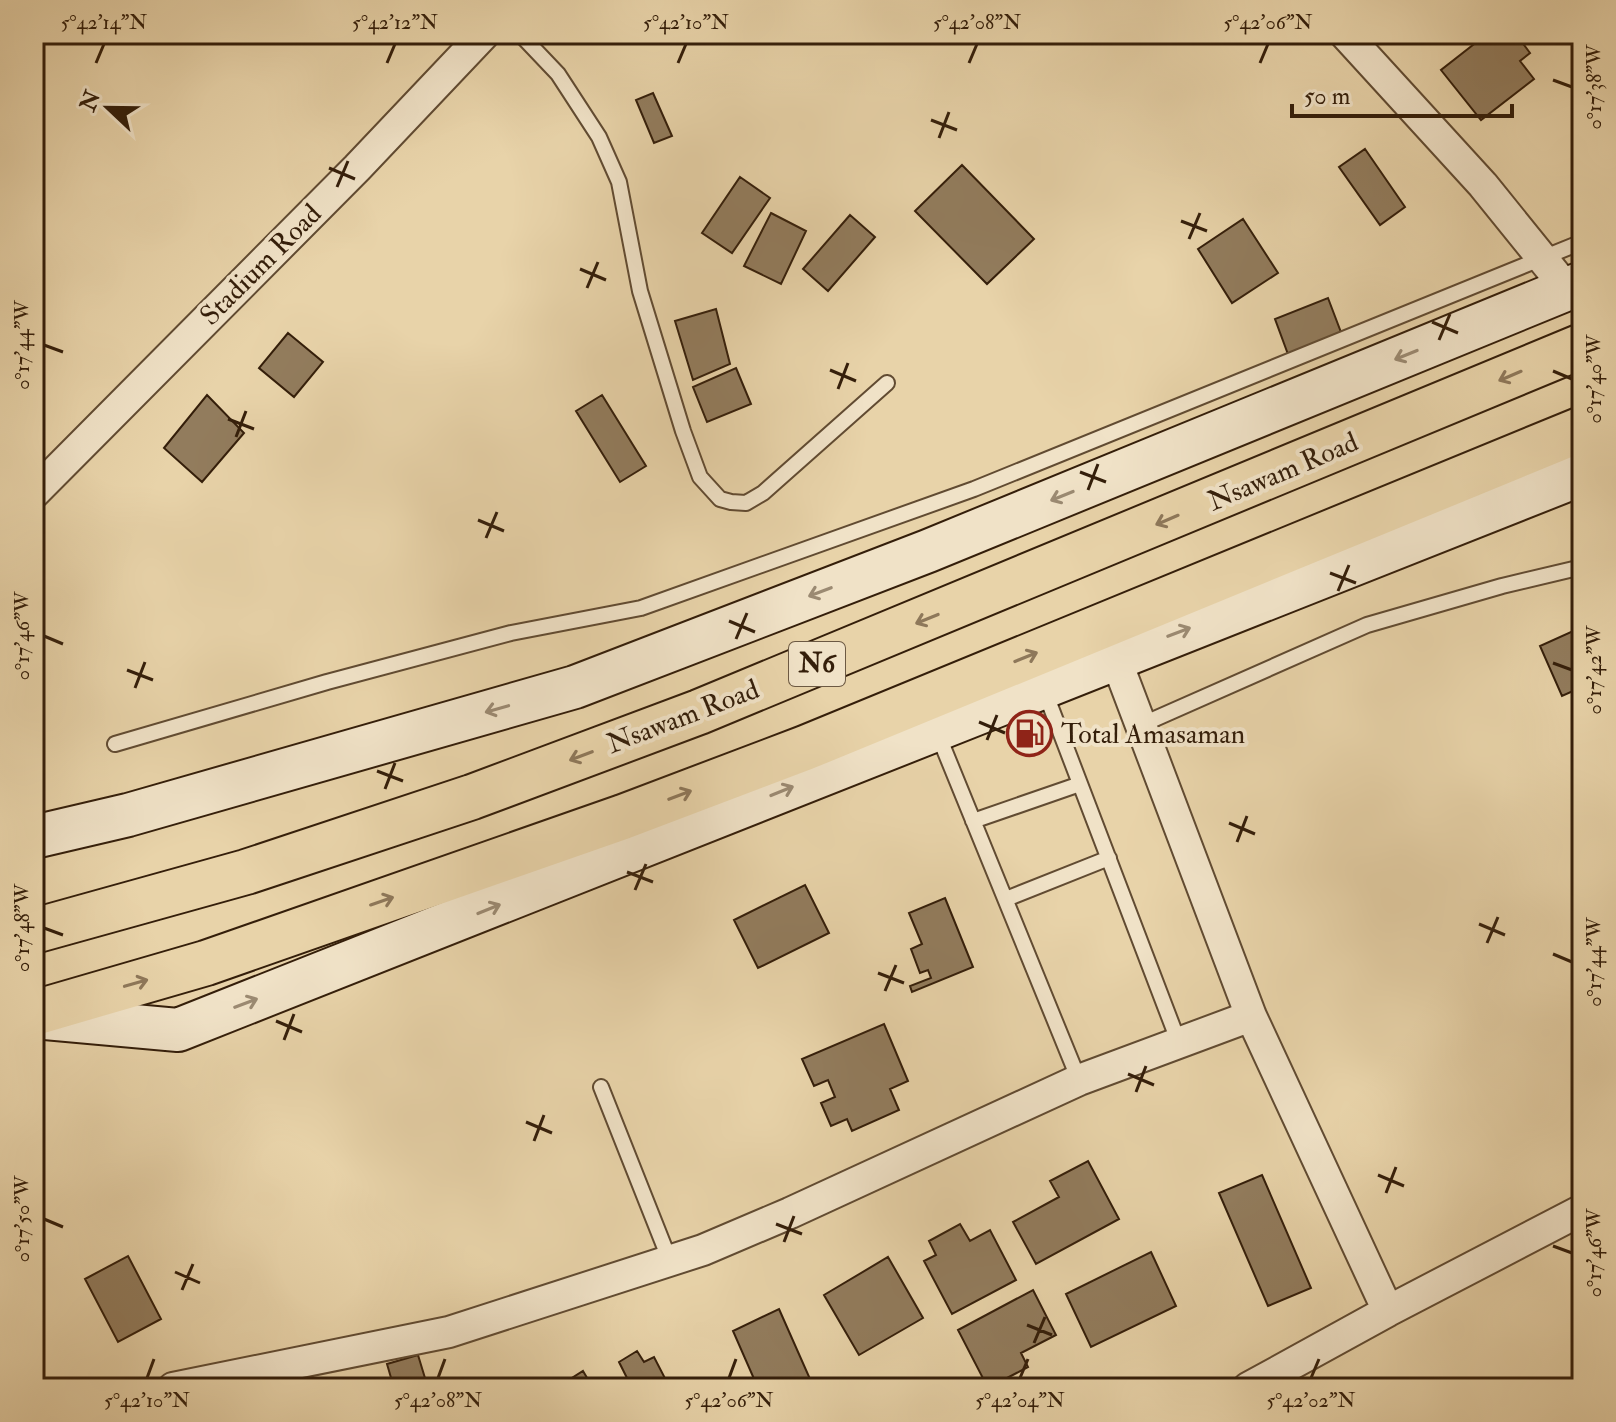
<svg xmlns="http://www.w3.org/2000/svg" width="1616" height="1422" font-family="'IM FELL Double Pica',serif">
<style>
.building{fill:#927c5d;stroke:#341e0a;stroke-width:2}
.lines{fill:none;stroke-linecap:round;stroke-linejoin:round}
.lane-casing{stroke:#614b32;stroke-width:18}
.street-casing{stroke:#614b32;stroke-width:34}
.secondary-casing{stroke:#341e0a;stroke-width:46}
.highway-casing{stroke:#341e0a;stroke-width:48}
.lane{stroke:#f0e2c7;stroke-width:14}
.street{stroke:#f0e2c7;stroke-width:30}
.secondary{stroke:#f0e2c7;stroke-width:42}
.highway{stroke:#e8d3a9;stroke-width:44}
.oneway{stroke:#9b8a72}
.oneway2{stroke:#8e785a}
.ticks{fill:none;stroke:#341e0a;stroke-width:3}
.labels{text-anchor:middle;dominant-baseline:central;stroke-width:8;stroke-linejoin:round;paint-order:stroke}
.shield{fill:#f0e2c7;stroke:#6c5943;stroke-width:2}
.shield-label{font-size:26px;font-weight:bold;fill:#341e0a}
.street-label{font-size:28px;fill:#341e0a;stroke:#f0e2c7}
.poi-label{font-size:28px;fill:#341e0a;stroke:#f0e2c7;text-anchor:start}
.neatline{fill:none;stroke:#341e0a;stroke-width:3}
.ticks-label{font-size:20px;text-anchor:middle;fill:#341e0a}
</style>
<rect width="100%" height="100%" fill="#e8d3a9"/>
<filter id="stains"><feTurbulence type="fractalNoise" baseFrequency=".0025" numOctaves="4"/><feColorMatrix values="0 0 0 0 .2 0 0 0 0 .09 0 0 0 0 .02 0 0 0 .5 -.17"/></filter>
<radialGradient id="worn" r=".72"><stop offset=".6" stop-color="#630" stop-opacity="0"/><stop offset="1" stop-color="#630" stop-opacity=".3"/></radialGradient>
<path class="building" d="M1487 34H1500L1504 39 1516 34 1530 53 1520 61 1534 79 1481 120 1441 70Z
M653 93 672 136 654 143 636 100Z
M1365 149 1405 207 1380 225 1339 167Z
M962 165 1034 239 987 284 915 211Z
M740 177 770 198 732 253 702 233Z
M771 213 806 231 781 284 744 266Z
M850 215 875 237 828 291 803 269Z
M1243 219 1278 273 1232 303 1198 249Z
M1328 298 1342 335 1289 357 1275 319Z
M716 309 730 364 693 380 675 321Z
M288 333 323 362 294 397 259 368Z
M736 368 751 404 707 422 693 387Z
M207 395 244 433 202 482 164 448Z
M602 395 646 466 620 482 576 411Z
M1582 627V687L1562 696 1540 646Z
M805 885 829 933 758 968 734 920Z
M945 898 973 967 912 992 910 986 931 978 928 970 920 973 911 949 922 944 909 913Z
M884 1024 908 1081 890 1089 899 1110 852 1131 847 1119 831 1126 821 1103 835 1097 828 1080 814 1086 802 1059Z
M1088 1161 1119 1219 1036 1264 1013 1222 1059 1197 1050 1181Z
M1262 1175 1311 1288 1268 1306 1219 1193Z
M960 1224 970 1241 990 1230 1016 1280 952 1314 924 1261 936 1255 929 1241Z
M1151 1252 1176 1306 1091 1347 1066 1294Z
M128 1256 161 1319 118 1342 85 1279Z
M888 1257 923 1318 859 1355 824 1295Z
M1033 1290 1056 1335 1021 1353 1028 1367 988 1388 958 1330Z
M779 1309 814 1388H758L733 1331Z
M637 1351 644 1362 654 1357 670 1388H632L619 1362Z
M418 1355 428 1388H394L387 1364Z
M583 1371 593 1388H556Z"/>
<g class="lines">
<defs>
<path id="lane" d="M520 34 558 74 599 137 619 182 640 291 683 431 700 477 720 499 731 502 746 503 763 493 887 383
M1045 692 1179 1043
M1141 725 1367 625 1502 586 1582 567
M937 732 1079 1080
M115 744 327 682 511 633 641 608 974 489 1582 242
M973 821 1080 784
M1006 899 1109 858
M601 1087 670 1261"/>
<path id="street" d="M1345 34 1483 185 1567 289
M34 493 357 168 484 34
M1115 657 1251 1016 1388 1311
M173 1388 449 1332 703 1250 790 1213 1079 1080 1251 1016
M1248 1388 1388 1311 1582 1210"/>
<path id="secondary" d="M34 837 128 815 575 687 928 551 1582 283
M34 1017 178 1030 1582 474"/>
<path id="highway" d="M34 931 246 872 472 797 699 712 1582 346
M34 1013 206 963 623 817 805 748 1582 429"/>
</defs>
<use href="#lane" class="lane-casing"/>
<use href="#street" class="street-casing"/>
<use href="#secondary" class="secondary-casing"/>
<use href="#highway" class="highway-casing"/>
<use href="#lane" class="lane"/>
<use href="#street" class="street"/>
<use href="#secondary" class="secondary"/>
<use href="#highway" class="highway"/>
</g>
<defs><path id="oneway-shaft" d="M-6 0H5M1.5-3L5.5 0L1.5 3" fill="none" stroke-width="1.6" stroke-linecap="round" stroke-linejoin="round" transform="scale(2)"/></defs>
<g class="oneway">
<use href="#oneway-shaft" transform="translate(1406 355) rotate(158)"/>
<use href="#oneway-shaft" transform="translate(1062 496) rotate(158)"/>
<use href="#oneway-shaft" transform="translate(820 592) rotate(159)"/>
<use href="#oneway-shaft" transform="translate(1179 632) rotate(-21)"/>
<use href="#oneway-shaft" transform="translate(497 709) rotate(164)"/>
<use href="#oneway-shaft" transform="translate(782 791) rotate(-22)"/>
<use href="#oneway-shaft" transform="translate(489 909) rotate(-22)"/>
<use href="#oneway-shaft" transform="translate(246 1003) rotate(-21)"/>
</g>
<g class="oneway2">
<use href="#oneway-shaft" transform="translate(1510 376) rotate(157)"/>
<use href="#oneway-shaft" transform="translate(1167 520) rotate(157)"/>
<use href="#oneway-shaft" transform="translate(927 619) rotate(158)"/>
<use href="#oneway-shaft" transform="translate(1026 657) rotate(-22)"/>
<use href="#oneway-shaft" transform="translate(581 756) rotate(159)"/>
<use href="#oneway-shaft" transform="translate(680 795) rotate(-21)"/>
<use href="#oneway-shaft" transform="translate(382 901) rotate(-19)"/>
<use href="#oneway-shaft" transform="translate(136 983) rotate(-16)"/>
</g>
<path class="ticks" d="M96 63 104 44M387 63 395 44M678 63 686 44M969 63 977 44M1260 63 1268 44M1553 80 1572 87M931 120 957 130M939 138 949 112M329 168 355 179M337 187 348 161M1181 221 1207 231M1189 239 1200 213M580 269 606 280M587 288 598 262M1432 322 1458 333M1439 340 1450 314M44 345 63 352M830 370 856 381M1553 371 1572 379M838 389 848 363M228 419 254 429M236 437 246 411M1080 472 1106 482M1088 490 1098 464M478 520 504 531M486 538 497 512M1330 573 1356 583M1338 591 1349 565M729 621 755 632M44 636 63 644M736 639 747 613M1553 663 1572 670M127 670 153 680M135 688 145 662M979 722 1005 733M987 740 997 715M377 771 403 781M385 789 395 763M1229 823 1255 834M1237 842 1247 816M627 872 653 882M635 890 646 864M1479 924 1505 935M44 928 63 935M1487 943 1498 917M1553 954 1572 962M878 973 904 983M885 991 896 965M276 1021 302 1032M284 1040 294 1014M1128 1074 1154 1085M1136 1092 1146 1066M526 1122 552 1133M534 1141 544 1115M1378 1175 1404 1186M1386 1193 1396 1167M44 1219 63 1227M776 1224 802 1234M784 1242 794 1216M1553 1246 1572 1253M175 1272 200 1283M182 1290 193 1264M1027 1325 1052 1335M1034 1343 1045 1317M147 1378 154 1359M438 1378 445 1359M729 1378 736 1359M1020 1378 1028 1359M1311 1378 1319 1359"/>
<defs>
<symbol id="fuel-ring" viewBox="-11 -11 22 22"><circle r="9.5" fill="#f0e2c7" stroke="#8f2418" stroke-width="1.5"/><path d="M-5.5-6h7V0h2V4h1.3V-2.5L3-4.5l.8-.8L6-3V5H2.5V1h-1V6h-7ZM-4.2-4.7v3.2H.2V-4.7Z" fill="#8f2418"/></symbol>
</defs>
<g fill-rule="evenodd">
<use href="#fuel-ring" x="1004" y="708" width="51" height="51"/>
</g>
<g class="labels">
<rect class="shield" x="789" y="642" width="56" height="44" rx="6"/>
<g class="shield-label">
<text x="817" y="664">N6</text>
</g>
<g class="street-label">
<text transform="translate(261 265) rotate(-45)">Stadium Road</text>
<text transform="translate(1283 472) rotate(-23)">Nsawam Road</text>
<text transform="translate(683 717) rotate(-21)">Nsawam Road</text>
</g>
<g class="poi-label">
<text x="1061" y="734">Total Amasaman</text>
</g>
</g>
<rect width="1616" height="1422" fill="none" stroke="#e8d3a9" stroke-width="88"/>
<g transform="translate(108 108) rotate(292)" stroke="#f0e2c7" stroke-width="6" paint-order="stroke">
<path d="M0-6L14 30L0 20L-14 30Z" fill="#341e0a"/>
<text y="-12" font-size="22" font-weight="bold" text-anchor="middle" fill="#341e0a">N</text>
</g>
<path d="M1292 104v12h220v-12" fill="none" stroke="#341e0a" stroke-width="4"/>
<text x="1304" y="104" font-size="24" fill="#341e0a" stroke="#f0e2c7" stroke-width="6" paint-order="stroke">50 m</text>
<rect x="44" y="44" width="1528" height="1334" class="neatline"/>
<g class="ticks-label">
<text x="104" y="29">5°42'14"N</text>
<text x="395" y="29">5°42'12"N</text>
<text x="686" y="29">5°42'10"N</text>
<text x="977" y="29">5°42'08"N</text>
<text x="1268" y="29">5°42'06"N</text>
<text transform="translate(1594 87) rotate(-90)" y="7">0°17'38"W</text>
<text transform="translate(22 345) rotate(-90)" y="7">0°17'44"W</text>
<text transform="translate(1594 379) rotate(-90)" y="7">0°17'40"W</text>
<text transform="translate(22 636) rotate(-90)" y="7">0°17'46"W</text>
<text transform="translate(1594 670) rotate(-90)" y="7">0°17'42"W</text>
<text transform="translate(22 928) rotate(-90)" y="7">0°17'48"W</text>
<text transform="translate(1594 962) rotate(-90)" y="7">0°17'44"W</text>
<text transform="translate(22 1219) rotate(-90)" y="7">0°17'50"W</text>
<text transform="translate(1594 1253) rotate(-90)" y="7">0°17'46"W</text>
<text x="147" y="1407">5°42'10"N</text>
<text x="438" y="1407">5°42'08"N</text>
<text x="729" y="1407">5°42'06"N</text>
<text x="1020" y="1407">5°42'04"N</text>
<text x="1311" y="1407">5°42'02"N</text>
</g>
<rect width="100%" height="100%" filter="url(#stains)"/>
<rect width="100%" height="100%" fill="url(#worn)"/>
</svg>
